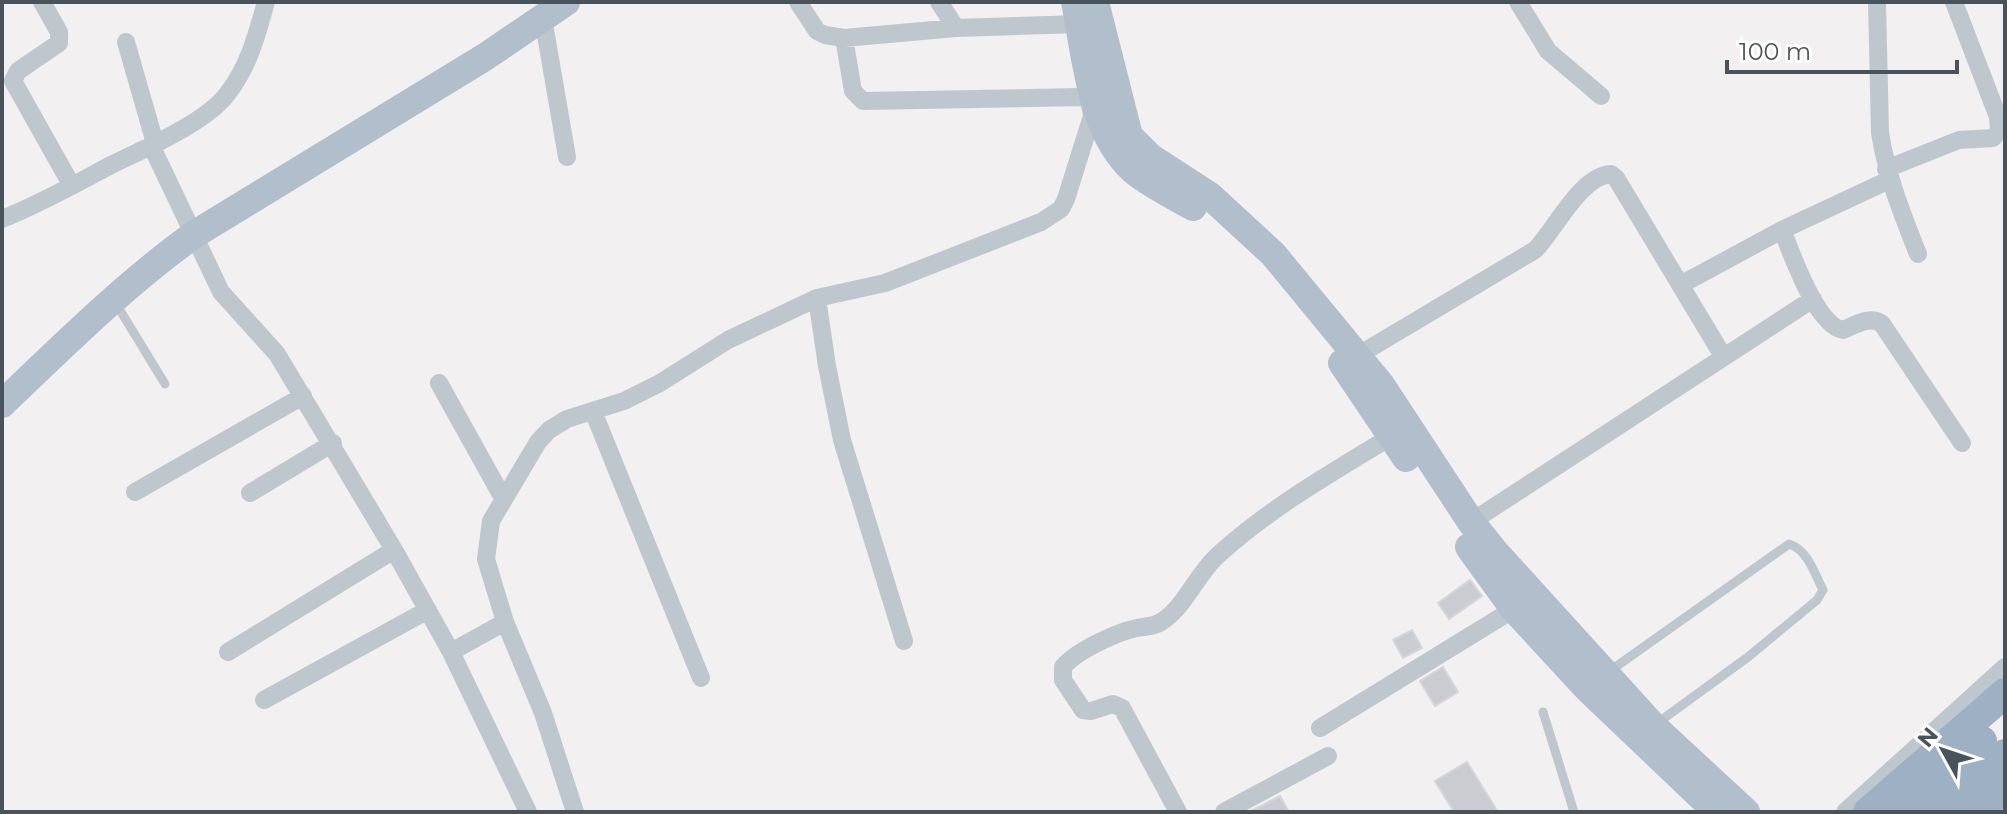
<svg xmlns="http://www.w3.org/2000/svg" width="2007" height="814" font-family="Montserrat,sans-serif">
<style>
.building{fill:#caccd2;stroke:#d4d6db;stroke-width:2}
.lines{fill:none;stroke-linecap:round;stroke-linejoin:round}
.service{stroke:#bfc7ce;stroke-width:9}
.minor{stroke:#bfc7ce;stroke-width:18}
.primary{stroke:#b1bfcd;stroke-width:28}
.trunk{stroke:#9eb0c4;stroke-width:30}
</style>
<rect width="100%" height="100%" fill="#f2f0f0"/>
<path class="building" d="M1470 580 1482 596 1449 619 1438 603Z
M1412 630 1422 648 1403 658 1393 640Z
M1443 667 1458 692 1435 706 1420 681Z
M1467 762 1498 812H1454L1435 781Z
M1280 796 1289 812H1249Z"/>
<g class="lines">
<path class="service" d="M115 302 165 384
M1607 673 1789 544C1807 549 1815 574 1823 590L1817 600 1748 657 1656 724
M1543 712 1574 812"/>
<path class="minor" d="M42 2 59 32V43L18 71 13 81 72 186
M798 2 817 31 825 35 844 38 956 28 1080 24
M939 2 956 28
M1518 2 1548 51 1601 96
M1877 2 1880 133C1887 176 1902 214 1918 254
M543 18 567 157
M126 42 155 143
M151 145 221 292 277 354 394 550 451 652 528 812
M1886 169 1959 140 1993 138 1999 131 1998 117 1954 2
M2 219C40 204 77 183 113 164 146 148 207 122 228 93 249 66 257 34 266 2
M1782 230C1792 254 1816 325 1843 330 1855 325 1871 315 1882 324L1962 443
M1682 284 1782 230 1889 180
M817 298 827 366 842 440 904 641
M1357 356 1535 250C1555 230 1580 176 1611 174L1616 178 1723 356
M439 383 503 498
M593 411 701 678
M135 492 303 396
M250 493 333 443
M1471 522 1813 299
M228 652 394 550
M451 652 505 622
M264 700 428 610
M1320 728 1514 609
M575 812 543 713 505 622 486 559 491 521 538 442 549 430 567 419 624 401 660 383 728 340 817 298 885 283 1041 222 1061 209 1066 199 1092 116 1089 99 1083 97 863 101 853 91 844 38
M1178 812 1122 708 1113 704 1091 711 1083 710 1063 680V667C1076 651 1117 632 1137 628 1146 626 1153 627 1161 622 1184 608 1196 576 1216 557 1268 509 1331 473 1392 436
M1224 812 1328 756
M1845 812 2005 667"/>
<path class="primary" d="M1075 2C1086 56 1090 132 1134 171 1151 185 1174 196 1193 207
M1095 2 1129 136 1150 157 1210 196 1273 254 1381 385 1471 522 1495 552 1653 726 1746 812
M1342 363 1406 458
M2 404C64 345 125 284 195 234L485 57 566 2
M1469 547 1514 609 1587 688 1717 812"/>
<path class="trunk" d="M1868 812 2005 693
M1903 812 1982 741
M1940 812 2005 754
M1977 812 2005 787"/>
</g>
<rect width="2007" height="814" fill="none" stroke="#49535c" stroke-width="8"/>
<g transform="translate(1943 750) rotate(310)" stroke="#ffffff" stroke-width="6" paint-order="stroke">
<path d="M0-6L14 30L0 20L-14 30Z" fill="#49535c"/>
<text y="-12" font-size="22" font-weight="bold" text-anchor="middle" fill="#49535c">N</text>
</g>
<path d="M1727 60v12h230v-12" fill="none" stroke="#49535c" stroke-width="4"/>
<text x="1739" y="60" font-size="24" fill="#49535c" stroke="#ffffff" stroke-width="6" paint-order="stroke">100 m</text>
</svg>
